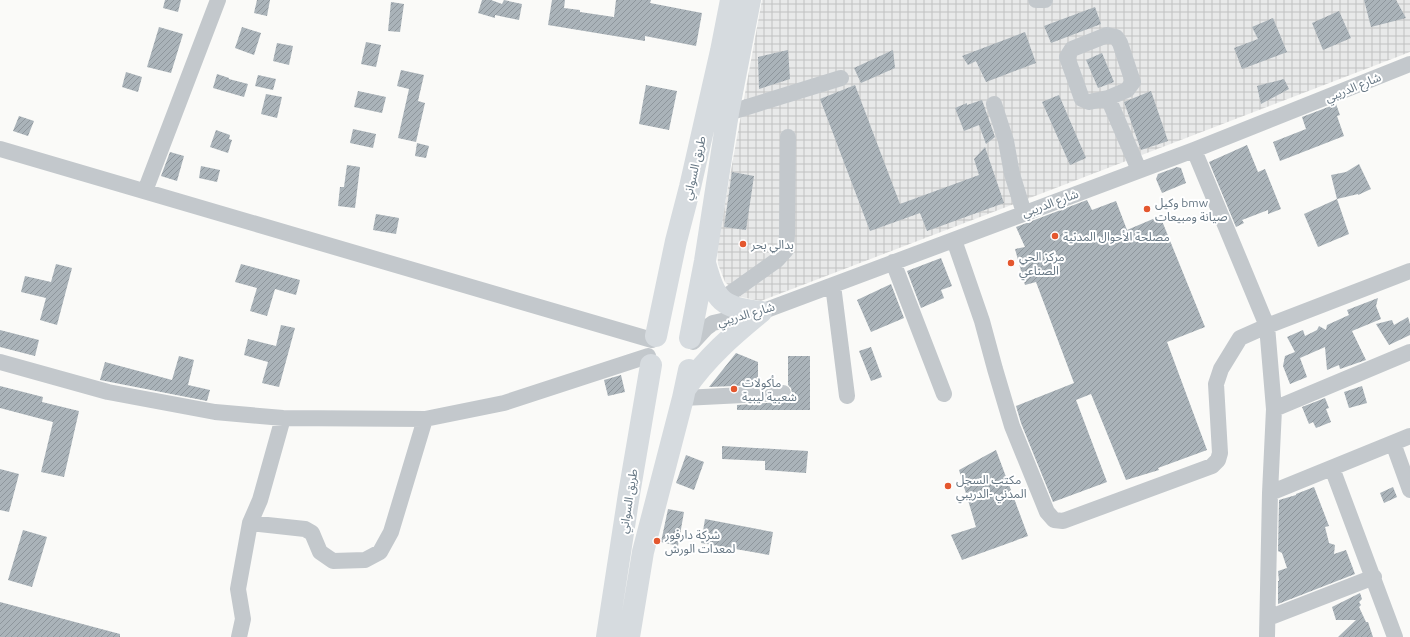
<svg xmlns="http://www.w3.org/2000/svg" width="1410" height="637" font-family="Ubuntu,'Noto Sans Arabic',sans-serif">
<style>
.industrial{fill:url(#industrial-grid)}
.building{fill:url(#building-hatch)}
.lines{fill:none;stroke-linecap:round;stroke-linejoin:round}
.minor{stroke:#c3c8cc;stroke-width:16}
.highway{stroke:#d6dbdf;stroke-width:22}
.poi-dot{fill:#e4572e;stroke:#fff;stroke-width:1.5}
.labels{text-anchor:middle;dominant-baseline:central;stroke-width:4;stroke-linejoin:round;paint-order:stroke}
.street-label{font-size:12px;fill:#657683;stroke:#fff}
.poi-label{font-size:12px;fill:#657683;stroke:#fff;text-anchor:start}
</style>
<defs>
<pattern id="industrial-grid" width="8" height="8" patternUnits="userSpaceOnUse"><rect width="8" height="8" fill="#e8e9e9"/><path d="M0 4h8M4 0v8" fill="none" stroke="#c0c1c2"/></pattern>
<pattern id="building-hatch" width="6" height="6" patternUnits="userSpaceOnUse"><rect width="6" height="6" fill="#aab3b9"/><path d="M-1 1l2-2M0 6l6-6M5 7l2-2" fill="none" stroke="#8e969c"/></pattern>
</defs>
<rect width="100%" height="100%" fill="#fafaf8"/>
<path class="industrial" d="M762 0H1410V52L761 301 741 297 725 282 718 264 717 247Z"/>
<path class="building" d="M165 0H181L178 12 163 8Z
M257 0H270L267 16 254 13Z
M482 0H491L502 4 504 0 522 4 519 20 495 15V18L478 13Z
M552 0H565L564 8 580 10V12L614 17 616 0H651L650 3 702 13 696 46 645 36V41L548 25Z
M1364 0H1396L1406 18 1371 27Z
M391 2 404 4 400 32 388 31Z
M1095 7 1101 24 1051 43 1044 26Z
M1339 11 1351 38 1323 50 1312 23Z
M1273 18 1287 52 1242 69 1234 48 1258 39 1252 27Z
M159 27 183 34 171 73 147 67Z
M242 27 261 33 254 55 235 48Z
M1025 32 1036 63 986 82 976 61 968 65 962 56Z
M366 42 381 45 376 67 361 64Z
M277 43 293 46 289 65 273 61Z
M788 50 790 79 759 89 758 57Z
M893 50 895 68 861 83 854 68Z
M1102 53 1114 82 1098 88 1086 60Z
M401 70 424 75 418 101 425 103 416 142 398 138 409 89 397 86Z
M126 72 142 77 138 92 122 87Z
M217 74 229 78V79L248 84 244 97 213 88Z
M258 75 276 79 273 90 255 86Z
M1284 79 1289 89 1261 104 1257 86Z
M646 85 677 91 669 130 639 124Z
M855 85 900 204 979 175 974 159 985 147 1004 203 927 231 920 213 870 231 820 99Z
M358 91 386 97 382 113 354 107Z
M1151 91 1168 141 1141 150 1124 102Z
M266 94 282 97 277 118 261 114Z
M1059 95 1086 158 1070 165 1042 102Z
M982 100 995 137 986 144 979 125 964 131 955 108 967 103V105Z
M1336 104 1340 115 1337 116 1344 136 1280 161 1273 142 1306 129 1302 117Z
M19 116 34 121 28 136 13 131Z
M353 129 376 134 373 148 350 143Z
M216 130 230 135 229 139 232 140 228 153 210 147Z
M417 143 429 146 426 158 415 156Z
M1247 145 1258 172 1265 169 1281 209 1268 214V210L1242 220 1244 223 1236 227 1209 162Z
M170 152 184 156 177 181 161 176Z
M1359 164 1371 189 1358 195V194L1337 199 1331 175 1346 172Z
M347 165 360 167 355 208 338 206 340 187H344Z
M201 166 220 170 217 182 199 178Z
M1177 167 1181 168 1186 183 1162 193 1156 179 1158 174Z
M732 172 754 176 746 230 724 227Z
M1337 199 1349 234 1318 247 1304 214Z
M1087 200 1092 210 1116 201 1127 230 1160 216 1205 327 1167 342 1207 450 1158 468 1159 470 1126 480 1091 394 1076 400 1107 482 1053 502 1021 423 1016 406 1074 383 1036 282 1025 285 1015 249 1025 247 1016 227Z
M376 214 399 218 396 234 373 230Z
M941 258 952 286 941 290 944 298 921 308 907 271Z
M56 264 72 268 57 325 40 320 46 298 21 292 25 276 51 282Z
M241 264 300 280 296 295 275 289 267 316 250 311 257 288 235 282Z
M891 284 904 318 871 332 857 300Z
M1378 298 1376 306 1381 319 1352 331 1366 360 1340 369 1339 365 1327 370 1325 347 1300 358 1307 377 1290 384 1283 366 1285 356 1295 352 1287 337 1303 330 1305 336 1317 330 1319 326 1326 330 1327 325 1349 315 1347 310Z
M1408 317 1410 324V335L1389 345 1376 324 1392 320 1394 325Z
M281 325 295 328 279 387 262 383 268 362 244 355 248 339 276 346Z
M0 330 39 340 35 356 0 347Z
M871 347 882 377 871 381 859 351Z
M736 353 758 362V385L709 387Z
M179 356 194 360 188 385 210 390 207 401 100 380 105 362 172 380Z
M788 356H810V410H737V405L783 402 788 401 792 397V393L791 388 788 385Z
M621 375 625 392 608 396 604 380Z
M0 386 43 397 42 402 79 411 64 477 41 472 53 422 0 408Z
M1362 386 1367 403 1349 408 1344 392Z
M1325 398 1329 408 1326 409 1331 422 1316 428 1313 422 1309 424 1302 407Z
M722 446 808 451 806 473 765 470V461L722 459Z
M996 450 1028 536 962 560 951 535 976 527 959 470Z
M686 455 704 462 694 490 676 483Z
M0 469 19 474 9 512 0 510Z
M1314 487 1329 526 1325 527 1329 543 1335 545 1334 554 1346 550 1355 574 1278 604V581H1279L1278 571 1287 568 1282 553 1278 551 1279 500 1296 495V494Z
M1393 487 1397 497 1384 503 1380 493Z
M668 509 684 512 678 546 661 542Z
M705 519 773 532 769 555 701 543Z
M23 530 47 537 32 587 8 580Z
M1360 593 1362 599 1359 602 1361 605 1359 607 1366 622H1368L1373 637H1338L1356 620H1336L1332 607Z
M0 602 120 634V637H0Z"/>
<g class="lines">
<path class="minor" d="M1036 0H1045
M1107 35 1116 37 1120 43 1133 82 1127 90 1108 98 1089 102 1082 99 1067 57 1072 49Z
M1108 98 1139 170
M994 104 1006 141 1012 174 1024 213
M728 113 841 78
M0 149 652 340
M145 191 218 0
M954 240 982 321 995 369 1012 426 1047 512 1054 520 1063 521 1212 466 1218 460 1220 453 1216 384 1221 369 1240 338 1267 326 1194 150
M893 262 944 394
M833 285 847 396
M721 300 777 260 786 250 787 235 788 137
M693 342 706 328 713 323 761 312 1194 150 1410 64
M0 362 108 392 215 412 283 418 425 419 504 403 648 356
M683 398 783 393
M1274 409 1410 352
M1393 443 1410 490
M1332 468 1395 637
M1270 493 1410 436
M250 523 305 529 312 533 320 552 333 561 365 560 380 552 391 532 425 419
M1268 618 1374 577
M239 637 243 619 238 589 250 523 260 500 283 418
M1267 637 1270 493 1274 409 1267 326 1410 271"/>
<path class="highway" d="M705 263C716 302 721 307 761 312
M656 336 676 241 690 187 721 51 731 0
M690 338 705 261 728 113 750 0
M685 389C706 358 733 335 761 312
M607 637 629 494 651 365
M629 637 643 552 683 398 689 370"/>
</g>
<g class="poi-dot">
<circle cx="1147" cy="209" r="4"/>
<circle cx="1055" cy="236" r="4"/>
<circle cx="743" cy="244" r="4"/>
<circle cx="1011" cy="263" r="4"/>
<circle cx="734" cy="389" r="4"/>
<circle cx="948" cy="486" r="4"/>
<circle cx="657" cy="541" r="4"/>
</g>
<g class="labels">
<g class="street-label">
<text transform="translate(1353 87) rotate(-22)">شارع الدريبي</text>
<text transform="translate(694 168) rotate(-77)">طريق السواني</text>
<text transform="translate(1050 203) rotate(-20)">شارع الدريبي</text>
<text transform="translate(746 314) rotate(-16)">شارع الدريبي</text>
<text transform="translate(628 501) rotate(-81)">طريق السواني</text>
</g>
<g class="poi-label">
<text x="1155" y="202">وكيل bmw<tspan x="1155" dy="14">صيانة ومبيعات</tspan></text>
<text x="1063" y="236">مصلحة الأحوال المدنية</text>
<text x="751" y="244">بدالي بحر</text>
<text x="1019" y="256">مركز الحي<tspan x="1019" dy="14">الصناعي</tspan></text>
<text x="742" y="382">مأكولات<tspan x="742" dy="14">شعبية ليبية</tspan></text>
<text x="956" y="479">مكتب السجل<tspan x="956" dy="14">المدني -الدريبي</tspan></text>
<text x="665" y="534">شركة دارفور<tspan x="665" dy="14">لمعدات الورش</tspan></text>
</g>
</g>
</svg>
